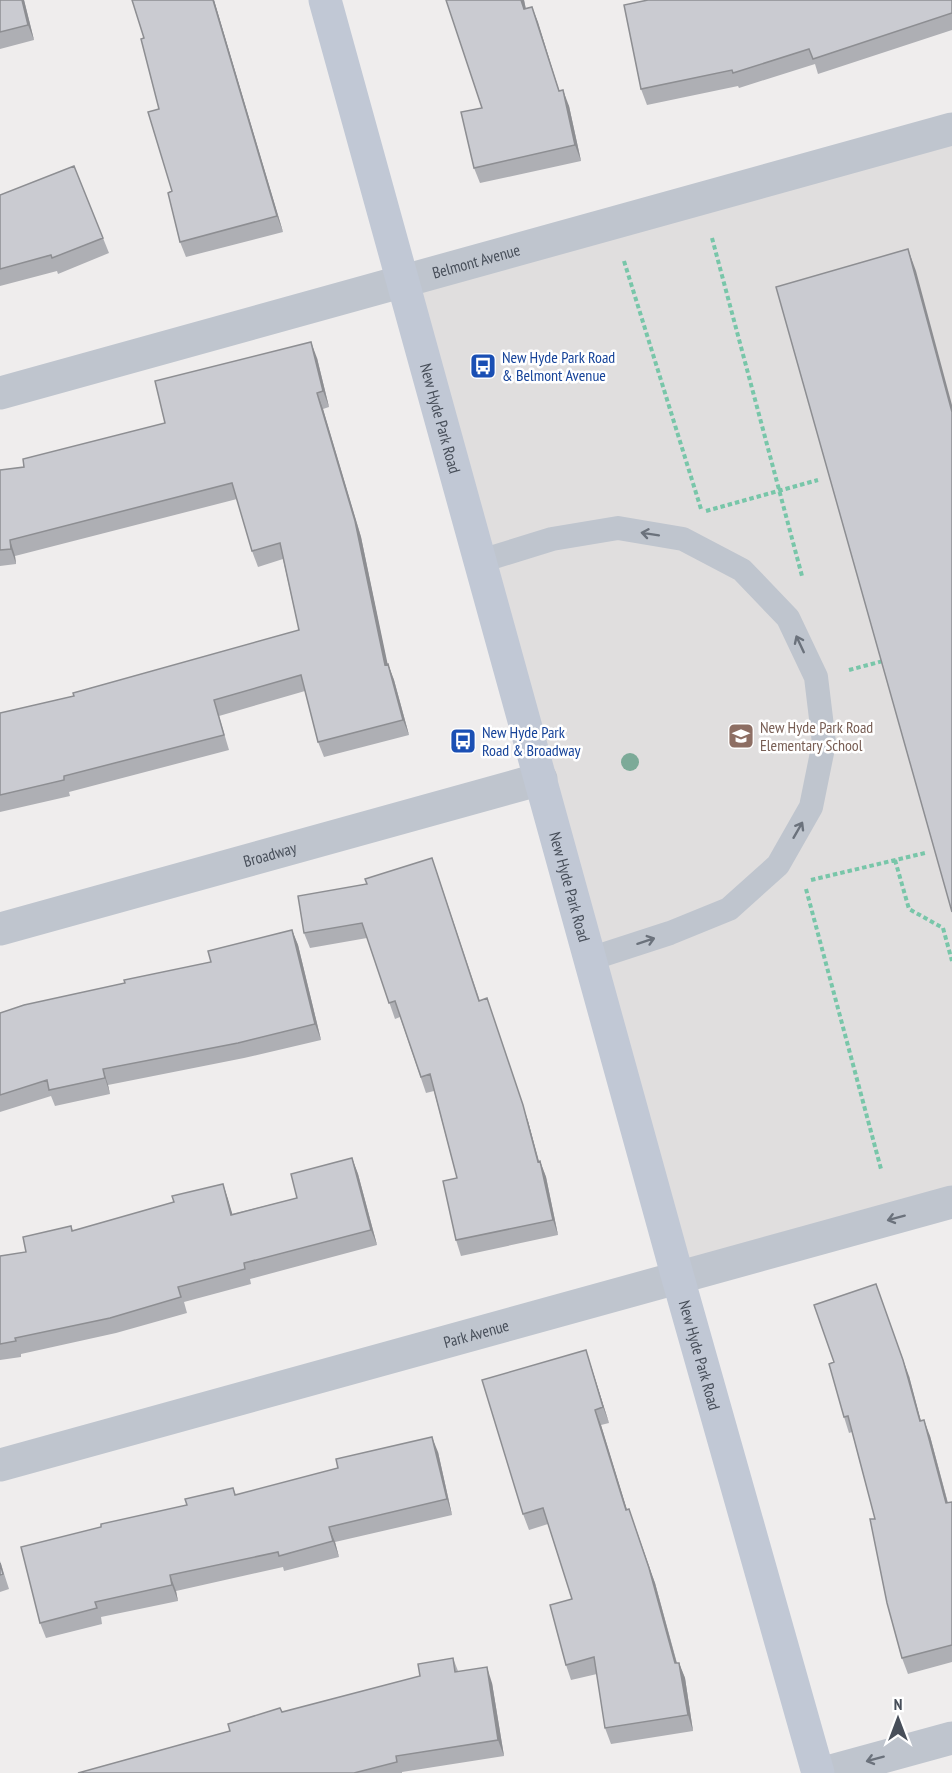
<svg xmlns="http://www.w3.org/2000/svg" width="952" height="1773" font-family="'PT Sans Narrow',sans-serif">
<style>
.education{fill:#e0dede}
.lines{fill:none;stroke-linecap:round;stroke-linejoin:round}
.path{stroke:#78c6a9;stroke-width:4;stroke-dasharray:4.5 3;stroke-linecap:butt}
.lane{stroke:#bfc5ce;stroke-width:24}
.street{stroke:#bfc5ce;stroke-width:33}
.secondary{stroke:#c1c8d5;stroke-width:33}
.tree{fill:#7caa98}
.wall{fill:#aeafb4}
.shaded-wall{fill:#8d8e92}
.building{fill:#cacbd1;stroke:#8d8e92;stroke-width:1.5}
.oneway{stroke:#6b727c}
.labels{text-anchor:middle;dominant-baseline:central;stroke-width:5;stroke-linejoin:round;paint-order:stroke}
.street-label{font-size:16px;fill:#474e59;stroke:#fff}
.transit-label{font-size:16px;fill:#164399;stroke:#fff;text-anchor:start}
.education-label{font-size:16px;fill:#785e54;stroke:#fff;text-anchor:start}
</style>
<rect width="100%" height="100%" fill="#efeded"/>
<path class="education" d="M952 133V1190L675 1266 405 282Z"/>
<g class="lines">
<path class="path" d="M712 238 802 576
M624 261 701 509
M706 511 818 480
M849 670 883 661
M895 860 909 909 943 928 952 961
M811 880 925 853
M806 889 881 1169"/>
<path class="lane" d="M481 561 552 539 618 528 683 539 742 570 788 618 816 677 824 743 811 807 778 865 729 909 670 933 590 959"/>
<g class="street">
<path id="s1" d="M0 393 952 129"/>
<path id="s2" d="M0 929 541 779"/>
<path id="s3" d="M0 1465 952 1202"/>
<path d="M824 1773 952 1738"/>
</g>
<path class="secondary" id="s4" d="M325 0 678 1278 818 1773"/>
</g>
<circle class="tree" cx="630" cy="762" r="9"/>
<path class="wall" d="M0 0H24L34 40 0 49Z
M132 0H214L283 232 186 257 180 242 159 109 144 38Z
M524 0 526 9 532 7 559 91 569 106 581 161 480 183 474 168 482 108Z
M952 0V30L818 74 815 64 739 88 738 86 647 105 641 89Z
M0 195 103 238 109 253 58 274 57 271 0 286Z
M317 358 329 407 323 409 361 537 387 664H388L394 680 409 735 324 757 318 742 305 691 219 716 229 750 69 792 70 796 0 812V713L74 696 299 630 283 559 258 567 252 551 237 499 15 556 16 564 0 566V470L24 467 165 423Z
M432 858 480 1001 528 1121 539 1161H540L546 1177 558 1235 461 1256 456 1240 457 1178 434 1091 426 1093 400 1017 395 1019 367 938 310 948 304 933 367 884Z
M292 930 298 945 321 1040 244 1058 108 1085 110 1094 55 1106 51 1096 0 1112V1013L211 962Z
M352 1158 358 1174 377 1245 250 1279 251 1284 184 1302 187 1313 116 1333 21 1354V1357L0 1360V1256L26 1252 71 1226 73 1231 174 1202 223 1184 232 1214 297 1198Z
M591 1366 609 1423 601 1425 627 1510 655 1583 677 1663H679L685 1678 693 1731 611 1744 605 1728 597 1674 571 1680 566 1665 572 1599 548 1524 529 1530 523 1514Z
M909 1376 921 1421 930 1436 948 1503 952 1502V1662L908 1674 902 1658 875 1519 852 1432 849 1433 844 1417Z
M438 1452 452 1515 335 1542 339 1557 284 1571 283 1567 176 1591 178 1601 101 1617 102 1624 46 1638 40 1623 187 1505 233 1488 236 1495Z
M0 1561 9 1589 0 1592Z
M453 1658 458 1671 492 1683 504 1756 402 1772V1773H78L230 1731 282 1712 420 1676Z"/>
<path class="shaded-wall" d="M22 0H24L34 40 28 25Z
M213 0H214L283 232 277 216Z
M521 0H524L529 25 524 9Z
M532 7 538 22 564 107 559 91Z
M563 90 569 106 581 161 575 145Z
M908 249 916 271 952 405V412Z
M311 342 317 358 329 407 323 391Z
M317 393 323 409 361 537 391 680 385 665Z
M10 540 15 556 16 564 11 549Z
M388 664 394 680 409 735 403 720Z
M292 930 298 945 321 1040 315 1024Z
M492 1014 528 1121 543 1177 538 1162Z
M103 1069 108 1085 110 1094 105 1078Z
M352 1158 358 1174 377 1245 371 1230Z
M540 1161 546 1177 558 1235 553 1220Z
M223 1184 228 1199 237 1230 231 1215Z
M881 1299 909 1376 925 1437 920 1421Z
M586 1350 591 1366 609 1423 603 1407Z
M595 1410 601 1425 632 1526 626 1510Z
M924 1420 930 1436 952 1519 946 1503Z
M432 1437 438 1452 452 1515 447 1499Z
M629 1509 655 1583 681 1679 675 1663Z
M329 1527 335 1542 339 1557 333 1541Z
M170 1575 176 1591 178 1601 172 1585Z
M679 1663 685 1678 693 1731 688 1715Z
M487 1667 492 1683 504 1756 498 1740Z"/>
<path class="building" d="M0 0H22L28 25 0 32Z
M132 0H213L277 216 180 242 168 193 172 191 148 112 159 109 141 39 144 38Z
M446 0H521L524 9 532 7 559 91 563 90 575 145 474 168 461 112 482 108Z
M648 0H952V13L813 59 809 49 733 73 732 70 641 89 624 5Z
M74 166 103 238 52 258 51 255 0 269V195Z
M908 249 952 412V912L776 287Z
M311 342 323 391 317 393 355 521 385 665 388 664 403 720 318 742 301 675 214 700 224 735 64 776V780L0 795V713L74 696 73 693 299 630 280 543 252 551 232 483 10 540 11 549 0 550V470L24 467 23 459 165 423 155 381Z
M432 858 479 1001 487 998 523 1105 538 1162 540 1161 553 1220 456 1240 443 1181 457 1178 430 1074 421 1077 395 1001 389 1003 362 923 304 933 298 896 367 884 365 879Z
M292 930 315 1024 238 1043 103 1069 105 1078 49 1090 47 1080 0 1095V1013L24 1005 125 983 124 980 211 962 208 951Z
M352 1158 371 1230 244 1263 245 1269 178 1287 181 1297 110 1318 15 1338 16 1341 0 1344V1256L26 1252 23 1237 71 1226 72 1231 174 1202 172 1196 223 1184 231 1215 297 1198 291 1174Z
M876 1284 903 1360 920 1421 924 1420 946 1503 952 1502V1645L902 1658 887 1603 870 1519H875L848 1416 844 1417 829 1364 834 1362 814 1305Z
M586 1350 603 1407 595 1410 626 1510 629 1509 649 1568 675 1663H679L688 1715 605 1728 594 1657 566 1665 550 1605 572 1599 543 1508 523 1514 482 1380Z
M432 1437 447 1499 329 1527 333 1541 279 1556 278 1552 170 1575 172 1585 95 1602 97 1608 40 1623 21 1547 101 1527V1524L187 1505 185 1499 233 1488 235 1495 338 1468 336 1459Z
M0 1563 3 1574 0 1575Z
M453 1658 455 1672 487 1667 498 1740 396 1756 397 1762 354 1773H78L230 1731 228 1724 280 1708 282 1712 420 1676 418 1664Z"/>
<defs><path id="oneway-shaft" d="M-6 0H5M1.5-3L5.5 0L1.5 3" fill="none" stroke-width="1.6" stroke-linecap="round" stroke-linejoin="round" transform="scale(1.5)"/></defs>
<g class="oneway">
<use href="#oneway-shaft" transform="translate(650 534) rotate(-171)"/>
<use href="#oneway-shaft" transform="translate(800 644) rotate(-115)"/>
<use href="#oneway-shaft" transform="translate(798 830) rotate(-60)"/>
<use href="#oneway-shaft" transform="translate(646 941) rotate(-18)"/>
<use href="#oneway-shaft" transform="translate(896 1218) rotate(165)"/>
<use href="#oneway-shaft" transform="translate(875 1759) rotate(165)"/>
</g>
<defs>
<symbol id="bus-square" viewBox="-11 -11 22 22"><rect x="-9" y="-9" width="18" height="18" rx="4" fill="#1a4fb4" stroke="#fff"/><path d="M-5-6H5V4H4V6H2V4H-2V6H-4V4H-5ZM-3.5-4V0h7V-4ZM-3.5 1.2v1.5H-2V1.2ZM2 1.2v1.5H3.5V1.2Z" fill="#fff"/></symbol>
<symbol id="school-square" viewBox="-11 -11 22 22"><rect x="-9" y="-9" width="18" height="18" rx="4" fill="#8d6e63" stroke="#fff"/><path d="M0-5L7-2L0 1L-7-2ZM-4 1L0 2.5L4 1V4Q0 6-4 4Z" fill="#fff"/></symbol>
</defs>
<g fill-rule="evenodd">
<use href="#bus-square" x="468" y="351" width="30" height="30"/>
<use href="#school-square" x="726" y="721" width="30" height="30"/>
<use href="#bus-square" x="448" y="726" width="30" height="30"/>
</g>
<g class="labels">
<g class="street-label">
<text stroke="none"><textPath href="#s1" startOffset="494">Belmont Avenue</textPath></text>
<text stroke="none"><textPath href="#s4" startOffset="434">New Hyde Park Road</textPath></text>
<text stroke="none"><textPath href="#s2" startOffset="280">Broadway</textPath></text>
<text stroke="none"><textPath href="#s4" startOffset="920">New Hyde Park Road</textPath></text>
<text stroke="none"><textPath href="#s3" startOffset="494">Park Avenue</textPath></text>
<text stroke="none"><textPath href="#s4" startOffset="1406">New Hyde Park Road</textPath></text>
</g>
<g class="transit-label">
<text x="502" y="357">New Hyde Park Road<tspan x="502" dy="18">&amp; Belmont Avenue</tspan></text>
<text x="482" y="732">New Hyde Park<tspan x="482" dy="18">Road &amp; Broadway</tspan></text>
</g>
<g class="education-label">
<text x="760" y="727">New Hyde Park Road<tspan x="760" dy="18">Elementary School</tspan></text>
</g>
</g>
<g transform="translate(898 1719)" stroke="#ffffff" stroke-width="4.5" paint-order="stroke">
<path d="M0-4.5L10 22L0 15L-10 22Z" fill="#474e59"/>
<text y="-9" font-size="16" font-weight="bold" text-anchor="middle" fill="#474e59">N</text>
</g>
</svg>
